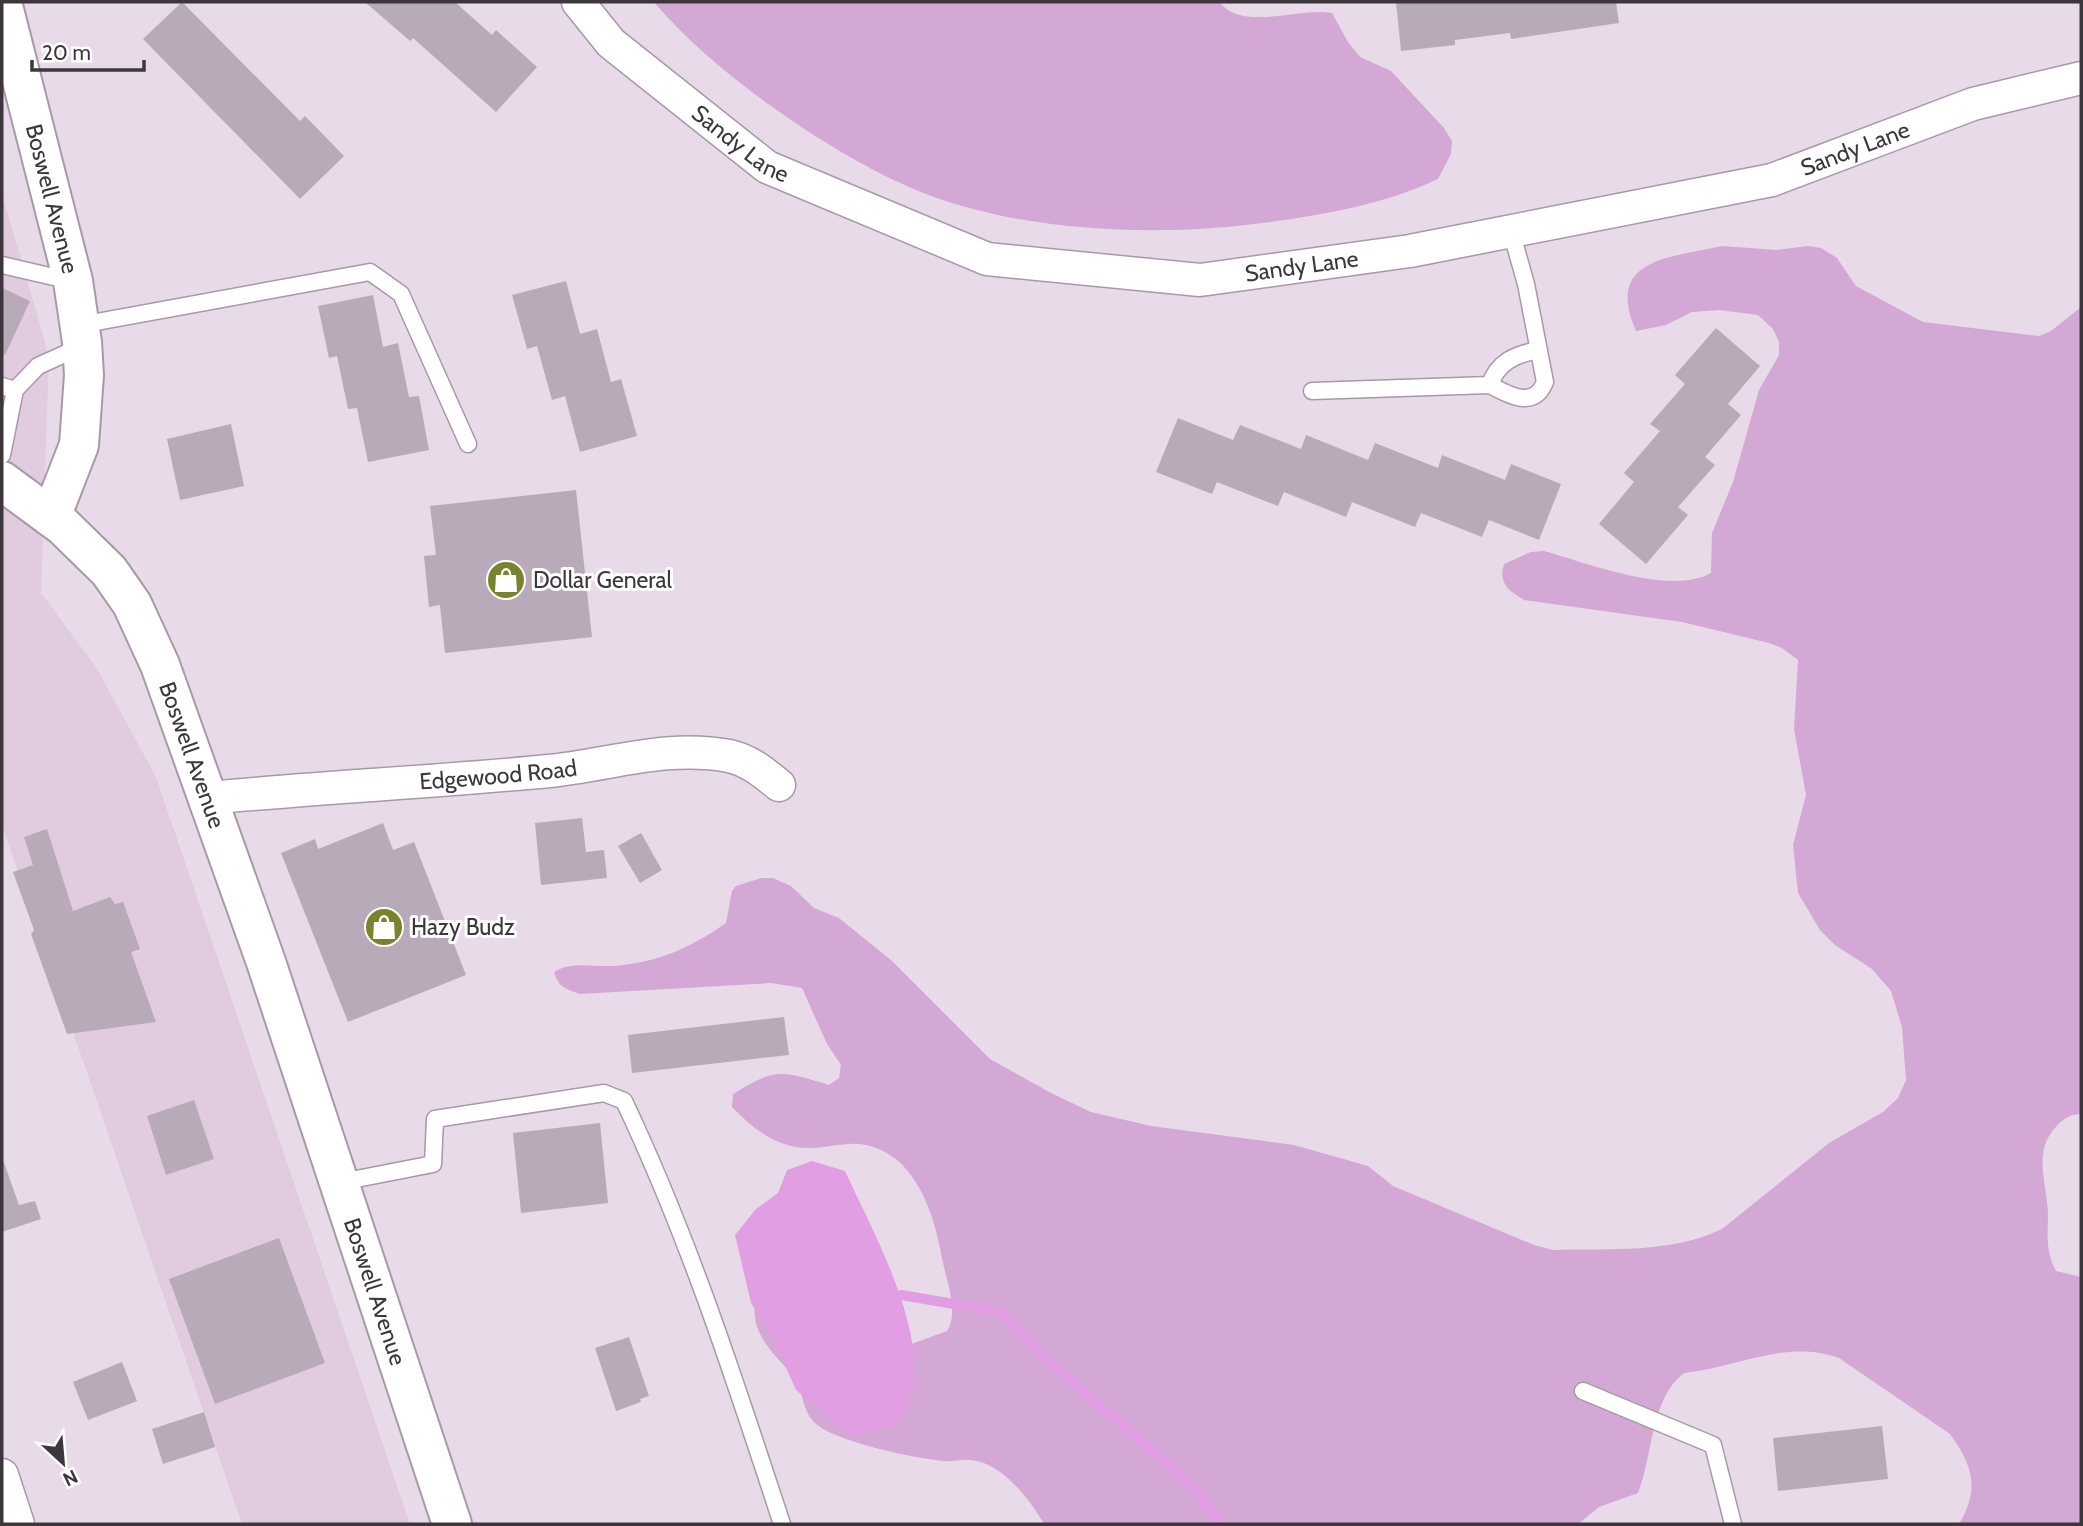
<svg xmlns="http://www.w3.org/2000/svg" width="2083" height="1526" font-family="Cabin,sans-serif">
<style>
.built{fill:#e0cbdf}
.green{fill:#d4a8d4}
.water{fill:#e19ee2}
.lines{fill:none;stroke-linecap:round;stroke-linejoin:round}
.stream{stroke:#e19ee2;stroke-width:10}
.building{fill:#b8aab8}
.service-casing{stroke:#a799a7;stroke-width:19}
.minor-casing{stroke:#a799a7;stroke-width:35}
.tertiary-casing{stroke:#a799a7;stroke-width:42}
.secondary-casing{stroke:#a799a7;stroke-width:42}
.service{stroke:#fff;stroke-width:16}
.minor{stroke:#fff;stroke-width:32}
.tertiary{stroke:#fff;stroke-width:38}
.secondary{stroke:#fff;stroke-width:38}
.labels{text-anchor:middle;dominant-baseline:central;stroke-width:6;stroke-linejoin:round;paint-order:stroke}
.street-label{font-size:23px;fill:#3d373d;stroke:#fff}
.poi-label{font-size:23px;fill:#3d373d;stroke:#fff;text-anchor:start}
</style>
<rect width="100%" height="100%" fill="#e9dae9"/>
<path class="built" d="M2 194 49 356 41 593 96 667 156 777 410 1524H242L2 825Z"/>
<path class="green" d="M654 2H1219C1243 32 1299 7 1332 13L1348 42 1360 57 1391 71 1444 128 1452 141 1451 154 1438 179C1385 204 1327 214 1270 222 1158 238 1014 233 909 187 859 165 813 136 768 104 726 73 688 42 654 2Z
M1722 246 1777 250 1808 246 1821 248 1837 258 1856 286 1923 322 2039 336 2051 331 2081 307V1114C2068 1115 2063 1119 2054 1129 2033 1154 2047 1183 2048 1213 2048 1235 2045 1250 2056 1271L2081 1277V1524H1959C1980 1489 1973 1466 1950 1434L1839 1358C1786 1339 1738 1367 1684 1373 1650 1399 1653 1456 1638 1493L1599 1507 1578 1524H1044C1030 1500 1002 1462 970 1460 961 1459 952 1462 943 1461 913 1458 844 1443 820 1427 799 1413 806 1389 790 1372 772 1352 751 1333 755 1304L906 1346 947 1331C959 1313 947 1282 943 1263 935 1216 916 1150 859 1144 843 1143 826 1148 810 1148 778 1149 753 1129 732 1107L733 1094C776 1067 782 1071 829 1085L839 1078 841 1065 827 1044 802 988 771 983 580 994C566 989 558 987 554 972 570 961 594 967 613 966 657 963 690 948 726 923L732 891 736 886 761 878H773L791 886 814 908 839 918 892 961 990 1059 1053 1094 1091 1112 1151 1126 1294 1145 1368 1166 1393 1186 1534 1245 1553 1250C1609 1248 1671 1254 1722 1229L1829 1143 1883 1112 1898 1098 1906 1080 1902 1027 1891 991 1872 969 1835 945 1820 930 1798 893 1793 845 1806 795 1794 729 1798 660 1782 648 1769 643 1682 622 1524 600C1509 591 1498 584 1504 564L1531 552 1544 551C1588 563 1669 596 1711 573L1712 533 1733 482 1759 390 1779 355V342L1773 329 1758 315 1719 310 1692 312 1666 325 1636 331C1604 258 1670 258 1722 246Z"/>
<path class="water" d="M812 1161 845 1171C872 1230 933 1338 909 1402 906 1410 900 1418 896 1425L853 1437 796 1390 770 1332 751 1303 735 1235 756 1209 778 1193 787 1170Z"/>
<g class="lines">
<path class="stream" d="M901 1295 1001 1312 1040 1354 1193 1486 1220 1524"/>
</g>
<path class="building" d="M182 2 300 121 305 116 344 156 300 199 143 39Z
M365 2H455L492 35 496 30 537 67 496 112 413 38 410 41Z
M1396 2H1616L1619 23 1511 39 1510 33 1455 40V45L1401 51Z
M566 281 580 334 597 329 611 382 621 379 637 436 580 452 565 396 552 400 537 346 527 349 512 295Z
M2 288 30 301 5 355 2 353Z
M373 295 383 347 398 343 409 397 419 396 429 450 368 462 357 408 348 409 337 356 329 358 318 306Z
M1716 328 1760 366 1728 404 1741 415 1705 457 1715 465 1678 507 1688 515 1646 564 1599 524 1634 482 1624 473 1660 431 1650 424 1685 384 1675 375Z
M1178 418 1233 440 1240 425 1301 449 1306 435 1368 460 1375 443 1438 468 1442 455 1505 480 1511 464 1561 484 1539 540 1489 520 1482 537 1421 513 1415 527 1352 502 1346 517 1284 492 1278 506 1217 482 1212 494 1156 472Z
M231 424 244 486 180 500 167 439Z
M576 490 592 637 445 653 440 605 429 607 424 556 436 555 430 506Z
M582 818 586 852 604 850 607 878 541 885 535 823Z
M383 823 393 850 414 842 466 975 348 1022 281 853 315 839 318 849Z
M47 829 73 911 110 897 115 904 123 902 140 949 131 952 156 1022 67 1034 31 934 34 930 13 872 33 865 24 837Z
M641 833 662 870 640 883 618 846Z
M784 1017 789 1055 632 1073 628 1035Z
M194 1100 214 1159 166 1175 147 1116Z
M600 1123 608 1203 521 1213 513 1133Z
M2 1157 19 1205 35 1201 41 1219 2 1232Z
M279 1238 325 1363 215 1404 169 1279Z
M629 1337 649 1396 640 1399 641 1402 616 1411 595 1348Z
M122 1362 137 1401 88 1420 73 1382Z
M204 1412 215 1447 163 1464 152 1429Z
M1882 1426 1888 1479 1778 1491 1773 1438Z"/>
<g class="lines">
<defs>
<path id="service" d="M2 265 71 281
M80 325 370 272 401 294 468 444
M1490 385C1497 362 1516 354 1539 350
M2 386 15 390 2 455
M15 390 38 366 80 347
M1312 391 1490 385C1510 396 1534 409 1545 382L1526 284 1511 231
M341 1182 433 1164 435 1119 604 1093 624 1101C689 1238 735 1381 782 1524
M1583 1391 1713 1445 1733 1524"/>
<g id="minor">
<path id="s1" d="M578 2 611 43 767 167 987 259 1200 280 1410 251 1772 180 1973 104 2081 78"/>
<path id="s2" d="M209 798C322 787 436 782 549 771 609 765 668 744 729 756 749 760 764 773 779 785"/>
<path d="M2 1475 18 1524"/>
</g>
<g id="tertiary">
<path id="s3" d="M2 2 73 281 82 342 84 375 79 445 51 517"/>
</g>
<g id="secondary">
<path id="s4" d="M2 481 63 526 109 571 132 604 160 665 266 962 452 1524"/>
</g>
</defs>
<use href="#service" class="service-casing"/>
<use href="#minor" class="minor-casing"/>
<use href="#tertiary" class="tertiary-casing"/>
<use href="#secondary" class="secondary-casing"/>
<use href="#service" class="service"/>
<use href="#minor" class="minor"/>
<use href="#tertiary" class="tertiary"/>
<use href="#secondary" class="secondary"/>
</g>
<defs>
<symbol id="shop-disc" viewBox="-11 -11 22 22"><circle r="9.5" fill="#788330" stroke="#fff"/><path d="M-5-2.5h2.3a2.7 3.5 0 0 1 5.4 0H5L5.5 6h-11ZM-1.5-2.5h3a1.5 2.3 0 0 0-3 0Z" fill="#fff"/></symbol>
</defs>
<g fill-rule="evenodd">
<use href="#shop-disc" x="484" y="558" width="44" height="44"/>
<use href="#shop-disc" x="362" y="905" width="44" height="44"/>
</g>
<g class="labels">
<g class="street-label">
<text stroke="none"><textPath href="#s1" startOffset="217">Sandy Lane</textPath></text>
<text stroke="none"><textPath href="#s1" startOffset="1374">Sandy Lane</textPath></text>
<text stroke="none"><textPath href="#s3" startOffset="203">Boswell Avenue</textPath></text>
<text stroke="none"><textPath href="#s1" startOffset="807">Sandy Lane</textPath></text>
<text stroke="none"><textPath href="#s4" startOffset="343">Boswell Avenue</textPath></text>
<text stroke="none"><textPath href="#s2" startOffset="290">Edgewood Road</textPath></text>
<text stroke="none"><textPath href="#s4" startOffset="910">Boswell Avenue</textPath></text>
</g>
<g class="poi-label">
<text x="533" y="580">Dollar General</text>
<text x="411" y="927">Hazy Budz</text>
</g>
</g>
<rect width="2083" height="1526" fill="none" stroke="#3d373d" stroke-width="7"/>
<g transform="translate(63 1463) rotate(154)" stroke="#ffffff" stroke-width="5" paint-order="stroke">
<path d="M0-5L12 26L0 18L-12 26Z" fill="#3d373d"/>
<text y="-10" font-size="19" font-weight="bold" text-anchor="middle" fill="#3d373d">N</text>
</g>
<path d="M32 60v10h112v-10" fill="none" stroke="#3d373d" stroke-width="3.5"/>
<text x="42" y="60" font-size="21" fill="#3d373d" stroke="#ffffff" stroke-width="5" paint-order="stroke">20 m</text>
</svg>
